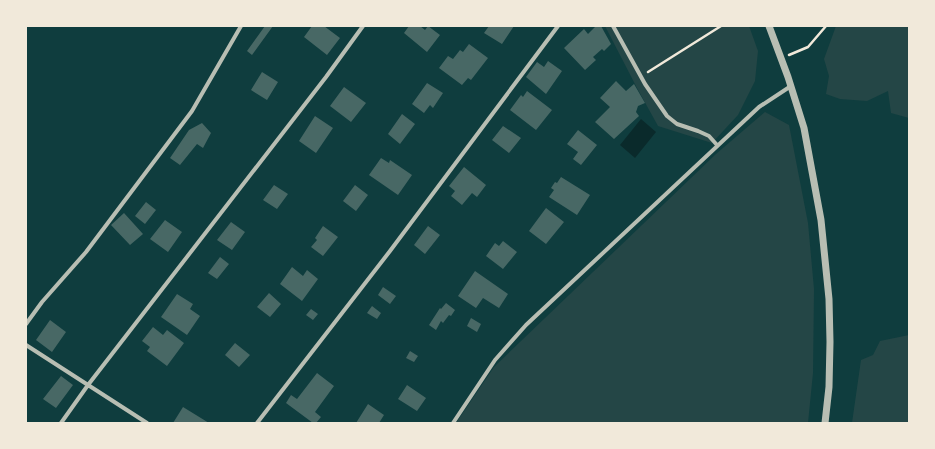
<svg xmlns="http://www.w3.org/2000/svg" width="935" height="449" font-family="'Sofia Sans Condensed',sans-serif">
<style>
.green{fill:#244646}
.water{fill:#0a2a2b}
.building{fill:#486865}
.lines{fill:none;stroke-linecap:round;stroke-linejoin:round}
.path{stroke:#f1e9da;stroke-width:2.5}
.minor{stroke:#b8beb3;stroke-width:4}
.tertiary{stroke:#b8beb3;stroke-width:7}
</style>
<rect width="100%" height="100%" fill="#0f3d3e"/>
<path class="green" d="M605 26H749L758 51 755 81 738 115 712 143 658 126 637 88Z
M836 26H909V118L891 113 888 91 867 101 840 99 826 94 829 76 824 59Z
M765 112 789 125 808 223 814 289 813 373 808 423H456L494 367 716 154Z
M909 335V423H852L861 360 873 355 880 341Z"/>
<path class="water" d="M641 119 656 132 635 158 620 145Z"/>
<path class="building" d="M265 26H273L252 55 247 51Z
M312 26H324L340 38 327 55 304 37Z
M409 26H420L425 30 428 26 440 35 427 52 404 33Z
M489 26H514L502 44 484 33Z
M596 26H601L611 44 604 51 602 49 593 57 596 60 585 70 564 48 584 29 588 34Z
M469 44 488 58 471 80 468 78 462 85 439 68 448 56 453 59 460 50 463 52Z
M548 61 562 71 546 94 526 77 537 62 544 67Z
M262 72 278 82 267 100 251 90Z
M616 81 626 91 634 84 645 103 638 106 636 112 639 116 614 139 595 122 610 107 600 98Z
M427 83 443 93 433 108 430 105 424 113 412 104Z
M344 87 366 103 351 122 330 106Z
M527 91 552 110 536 130 510 110 521 95 523 97Z
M402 114 415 124 400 144 388 134Z
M315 116 333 128 316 153 299 141Z
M202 123 211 133 203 148 197 144 180 165 170 158 189 130Z
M503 126 521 138 509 153 492 140Z
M578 130 597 145 581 165 573 159 578 152 567 144Z
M381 158 389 163 390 160 412 175 398 195 369 175Z
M464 167 486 185 477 197 472 193 462 205 451 196 455 191 449 186Z
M561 177 590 195 577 215 549 197 554 190 551 188 555 182 557 183Z
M274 185 288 194 277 209 263 200Z
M355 185 368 195 356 211 343 201Z
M146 202 156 210 145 224 135 216Z
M546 208 564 222 546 244 529 231Z
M124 213 143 234 130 245 111 225Z
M165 220 182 232 168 252 150 239Z
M231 222 245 232 232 250 217 240Z
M323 226 338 237 323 256 311 247 317 240 315 238Z
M428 226 440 235 425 254 414 245Z
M503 241 517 252 503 269 486 256 495 243 499 246Z
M220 257 229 264 217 279 208 273Z
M292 267 303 276 307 270 318 279 302 301 280 284Z
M475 271 508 294 499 308 483 298 476 308 458 296Z
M383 287 396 296 390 304 378 295Z
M269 293 281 304 270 317 257 307Z
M177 294 193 304 190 309 200 316 187 335 161 317Z
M446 303 455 310 451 316 449 315 443 323 441 321 436 330 429 325 440 308 441 309Z
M372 306 381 313 377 319 367 313Z
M311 309 318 314 313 320 306 315Z
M471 318 481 324 477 332 467 326Z
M50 320 66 332 52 352 36 340Z
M153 327 163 335 167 330 184 343 167 366 147 351 150 347 142 341Z
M235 343 250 355 239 367 225 355Z
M410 351 418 356 414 362 406 358Z
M317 373 334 386 315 412 321 417 316 423H313L286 403 291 395 297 399Z
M61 376 73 385 56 408 43 399Z
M407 385 426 398 417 411 398 399Z
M368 404 384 415 379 423H356Z
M183 407 209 423H173Z"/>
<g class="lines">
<path class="path" d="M789 55 808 47 826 26
M648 72 721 26"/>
<path class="minor" d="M613 26 645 84 667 116 677 124 698 131 709 136 717 145
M26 324 42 302 86 252 192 111 241 26
M26 345 147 423
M61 423 88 385 326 77 363 26
M257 423 390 251 558 26
M453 423 495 360 526 325 759 107 791 86"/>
<path class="tertiary" d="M769 26 788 77 804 128 821 220 829 299 830 342 829 387 825 423"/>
</g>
<rect width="935" height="449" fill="none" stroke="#f1e9da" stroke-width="54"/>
</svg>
